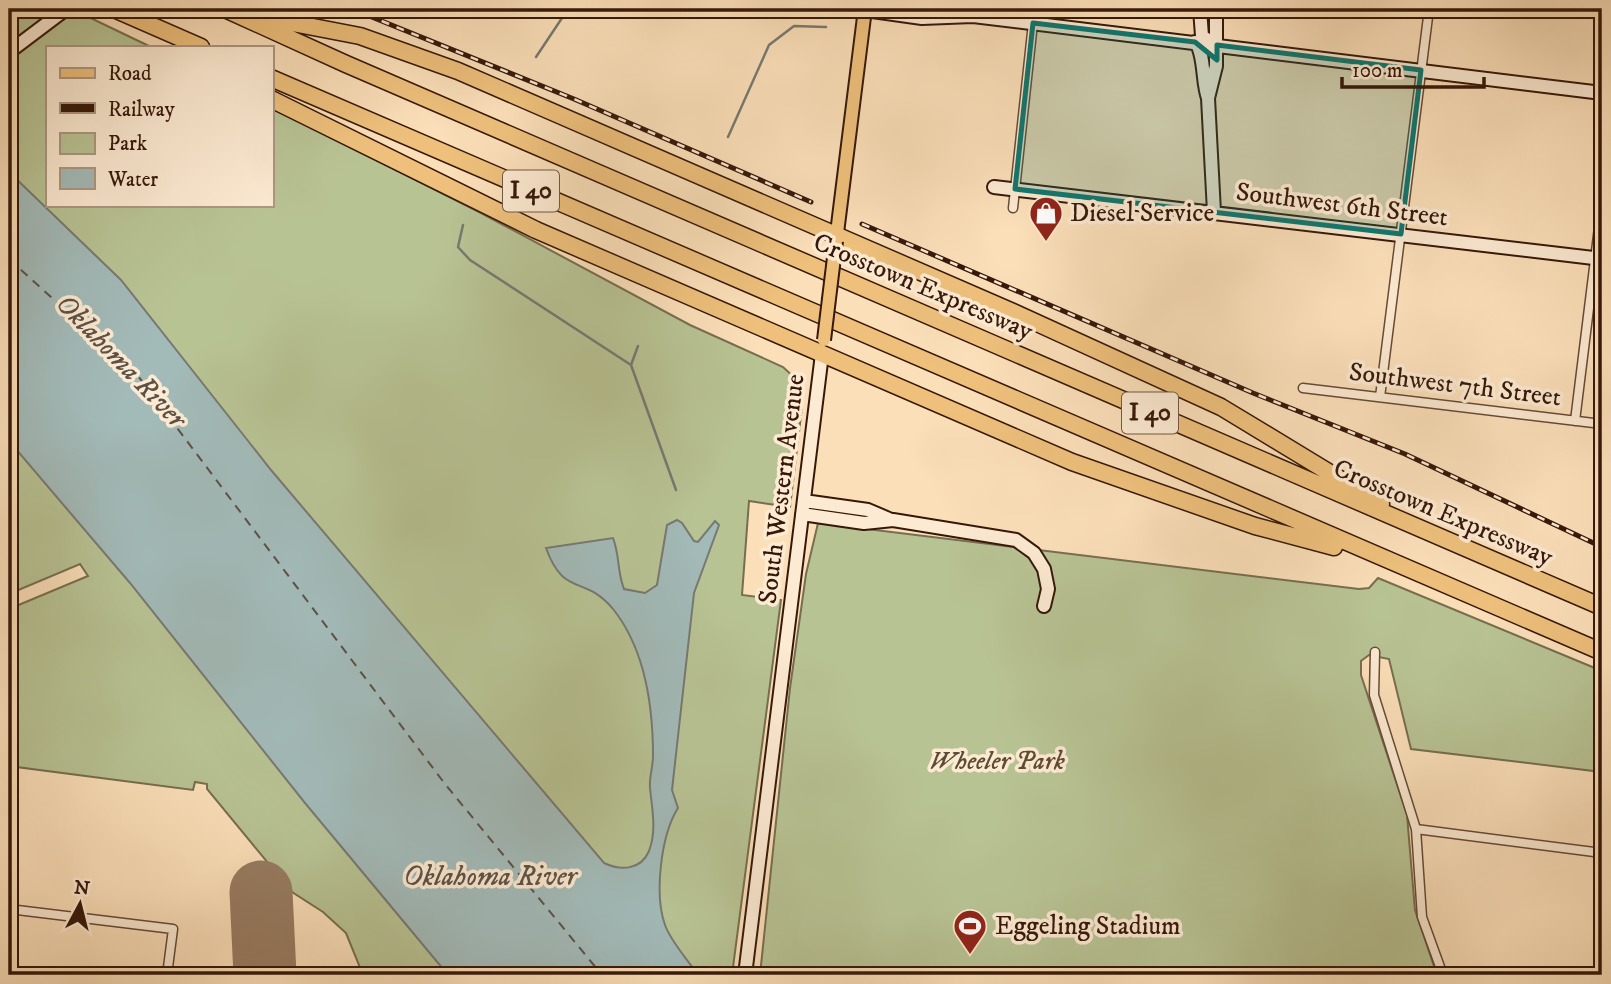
<svg xmlns="http://www.w3.org/2000/svg" width="1611" height="984" font-family="'IM FELL DW Pica',serif">
<style>
.green{fill:#b8c394;stroke:#776e4f;stroke-width:2}
.water{fill:#a2bab8;stroke:#777972;stroke-width:2}
.lines{fill:none;stroke-linecap:round;stroke-linejoin:round}
.stream{stroke:#777972;stroke-width:2.5}
.ferry{stroke:#5c5147;stroke-width:2;stroke-dasharray:9 7;stroke-linecap:butt}
.runway{stroke:#987c62;stroke-width:63}
.street-casing{stroke:#674a36;stroke-width:11}
.secondary-casing{stroke:#36180a;stroke-width:16}
.primary-casing{stroke:#36180a;stroke-width:16}
.highway-casing{stroke:#36180a;stroke-width:19}
.street{stroke:#fcead2;stroke-width:8}
.secondary{stroke:#fcead2;stroke-width:12}
.primary{stroke:#eec07c;stroke-width:12}
.highway{stroke:#eec07c;stroke-width:16}
.rail-casing{stroke:#36180a;stroke-width:5}
.rail{stroke:#fcead2;stroke-width:2.5;stroke-dasharray:8;stroke-linecap:butt}
.primary-bridge-casing{stroke:#36180a;stroke-width:16;stroke-linecap:butt}
.primary-bridge{stroke:#eec07c;stroke-width:12}
.marked{fill:#0f766e;fill-opacity:0.2;stroke:#0f766e;stroke-width:5;stroke-linejoin:round}
.labels{text-anchor:middle;dominant-baseline:central;stroke-width:7;stroke-linejoin:round;paint-order:stroke}
.shield{fill:#fcead2;stroke:#715746;stroke-width:2}
.shield-label{font-size:24px;font-weight:bold;fill:#36180a}
.street-label{font-size:26px;fill:#36180a;stroke:#fcead2}
.poi-label{font-size:26px;fill:#36180a;stroke:#fcead2;text-anchor:start}
.park-label{font-size:26px;font-style:italic;fill:#5d4b33;stroke:#fcead2}
.water-label{font-size:28px;font-style:italic;fill:#5c5147;stroke:#fcead2}
</style>
<rect width="100%" height="100%" fill="#fbdfb9"/>
<filter id="stains"><feTurbulence type="fractalNoise" baseFrequency=".00286" numOctaves="4"/><feColorMatrix values="0 0 0 0 .2 0 0 0 0 .09 0 0 0 0 .02 0 0 0 .5 -.17"/></filter>
<radialGradient id="worn" r=".72"><stop offset=".6" stop-color="#630" stop-opacity="0"/><stop offset="1" stop-color="#630" stop-opacity=".3"/></radialGradient>
<path class="green" d="M9 9H72L151 47H47V205H271V107L481 213 690 325 783 367 796 379 802 407 790 507 749 501 742 595 781 600 732 975H363L346 933 323 912 292 892 207 789V784L195 782 193 790 9 766V609L88 576 80 564 9 594Z
M818 523 1359 589 1369 588 1378 578 1602 671V772L1411 749 1389 659 1369 655 1361 661V675L1407 815 1415 910 1437 975H760L790 688 806 574Z"/>
<path class="water" d="M9 172 121 280 271 470 604 863C621 871 641 870 649 851 657 830 652 809 650 788 649 777 653 767 653 756 653 707 645 649 613 609 584 574 564 598 546 548L613 538C620 556 617 572 624 589L645 593 657 585 667 525 677 520 682 523 694 541 698 542 715 521 719 525 694 593 672 790 678 808C661 835 654 894 665 925 671 942 688 960 698 975H448L305 803 130 583 9 441Z"/>
<g class="lines">
<path class="stream" d="M536 57 568 9
M728 137 769 45 794 26 826 27
M463 225 458 247 470 260 631 365
M638 346 631 365 676 490"/>
<path class="ferry" d="M9 259 138 376 445 784 602 975"/>
<path class="runway" d="M261 892 265 975"/>
<defs>
<path id="street" d="M1013 208 1033 23
M1303 388 1602 424
M1380 397 1429 9
M1575 421 1602 203
M1375 652 1374 695 1416 829 1422 917 1443 975
M1416 829 1602 853
M9 909 173 929 167 975"/>
<path id="secondary" d="M1200 9 1202 36 1214 44
M865 10 922 18 973 16 1602 93
M1195 42C1205 52 1202 83 1208 98L1214 212
M9 52 66 9
M1208 98 1216 66V9
M994 187 1602 259
M804 501 868 510 889 519
M802 514 864 523 893 520 1016 540 1034 553 1044 569 1048 589 1044 606
M745 975 822 354"/>
<path id="primary" d="M836 241 865 9"/>
<path id="highway" d="M114 9 201 47
M225 9 346 64 1602 607
M256 16 360 36 458 71 1013 312 1221 407 1381 504
M271 78 1602 652
M271 99 536 230 1072 462 1255 526 1334 547"/>
</defs>
<use href="#street" class="street-casing"/>
<use href="#secondary" class="secondary-casing"/>
<use href="#primary" class="primary-casing"/>
<use href="#highway" class="highway-casing"/>
<use href="#street" class="street"/>
<use href="#secondary" class="secondary"/>
<use href="#primary" class="primary"/>
<use href="#highway" class="highway"/>
<defs>
<path id="rail" d="M352 9 574 99 811 202
M862 224 1253 393 1405 454 1602 547"/>
</defs>
<use href="#rail" class="rail-casing"/>
<use href="#rail" class="rail"/>
<defs>
<path id="primary-bridge" d="M824 340 836 241"/>
</defs>
<use href="#primary-bridge" class="primary-bridge-casing"/>
<use href="#primary-bridge" class="primary-bridge"/>
</g>
<path class="marked" d="M1033 23 1195 42 1217 60V45L1421 70 1401 234 1015 189Z"/>
<defs>
<symbol id="shop-pin" viewBox="-11 -11 22 30"><path d="M0 17L-7.5 6A9.5 9.5 0 1 1 7.5 6Z" fill="#8f2418" stroke="#fcead2"/><path d="M-5-2.5h2.3a2.7 3.5 0 0 1 5.4 0H5L5.5 6h-11ZM-1.5-2.5h3a1.5 2.3 0 0 0-3 0Z" fill="#fff"/></symbol>
<symbol id="stadium-pin" viewBox="-11 -11 22 30"><path d="M0 17L-7.5 6A9.5 9.5 0 1 1 7.5 6Z" fill="#8f2418" stroke="#fcead2"/><path d="M0-5a6.5 5 0 1 0 0 10a6.5 5 0 1 0 0-10ZM-3.5-1.8h7v3.6h-7Z" fill="#fff"/></symbol>
</defs>
<g fill-rule="evenodd">
<use href="#shop-pin" x="1027" y="194" width="38" height="52"/>
<use href="#stadium-pin" x="951" y="907" width="38" height="52"/>
</g>
<g class="labels">
<g class="shield">
<rect x="503" y="170.5" width="56" height="41" rx="5"/>
<rect x="1122" y="392.5" width="56" height="41" rx="5"/>
</g>
<g class="shield-label">
<text x="531" y="191">I 40</text>
<text x="1150" y="413">I 40</text>
</g>
<g class="street-label">
<text transform="translate(1342 205) rotate(7)">Southwest 6th Street</text>
<text transform="translate(923 287) rotate(23)">Crosstown Expressway</text>
<text transform="translate(1455 385) rotate(7)">Southwest 7th Street</text>
<text transform="translate(782 489) rotate(-83)">South Western Avenue</text>
<text transform="translate(1443 513) rotate(23)">Crosstown Expressway</text>
</g>
<g class="poi-label">
<text x="1070" y="213">Diesel Service</text>
<text x="995" y="926">Eggeling Stadium</text>
</g>
<g class="park-label">
<text x="997" y="761">Wheeler Park</text>
</g>
<g class="water-label">
<text transform="translate(121 361) rotate(46)">Oklahoma River</text>
<text x="490" y="876">Oklahoma River</text>
</g>
</g>
<rect width="1611" height="984" fill="none" stroke="#fbdfb9" stroke-width="35"/>
<rect x="10" y="10" width="1590" height="963" fill="none" stroke="#36180a" stroke-width="3.5"/>
<rect x="18" y="18" width="1576" height="949" fill="none" stroke="#36180a" stroke-width="2"/>
<rect x="46" y="46" width="228" height="161" fill="#fcead2" stroke="#ad9682" stroke-width="2"/>
<rect x="60" y="68" width="35" height="10" fill="#eec07c" stroke="#ad9682" stroke-width="2"/>
<text x="108" y="80" font-size="21" fill="#36180a">Road</text>
<rect x="60" y="103" width="35" height="10" fill="#36180a" stroke="#ad9682" stroke-width="2"/>
<text x="108" y="116" font-size="21" fill="#36180a">Railway</text>
<rect x="60" y="133" width="35" height="21" fill="#b8c394" stroke="#ad9682" stroke-width="2"/>
<text x="108" y="150" font-size="21" fill="#36180a">Park</text>
<rect x="60" y="168" width="35" height="21" fill="#a2bab8" stroke="#ad9682" stroke-width="2"/>
<text x="108" y="186" font-size="21" fill="#36180a">Water</text>
<g transform="translate(80 904) rotate(7)" stroke="#fcead2" stroke-width="5" paint-order="stroke">
<path d="M0-5L12 26L0 18L-12 26Z" fill="#36180a"/>
<text y="-10" font-size="19" font-weight="bold" text-anchor="middle" fill="#36180a">N</text>
</g>
<path d="M1342 77v10h142v-10" fill="none" stroke="#36180a" stroke-width="3.5"/>
<text x="1352" y="77" font-size="21" fill="#36180a" stroke="#fcead2" stroke-width="5" paint-order="stroke">100 m</text>
<rect width="100%" height="100%" filter="url(#stains)"/>
<rect width="100%" height="100%" fill="url(#worn)"/>
</svg>
